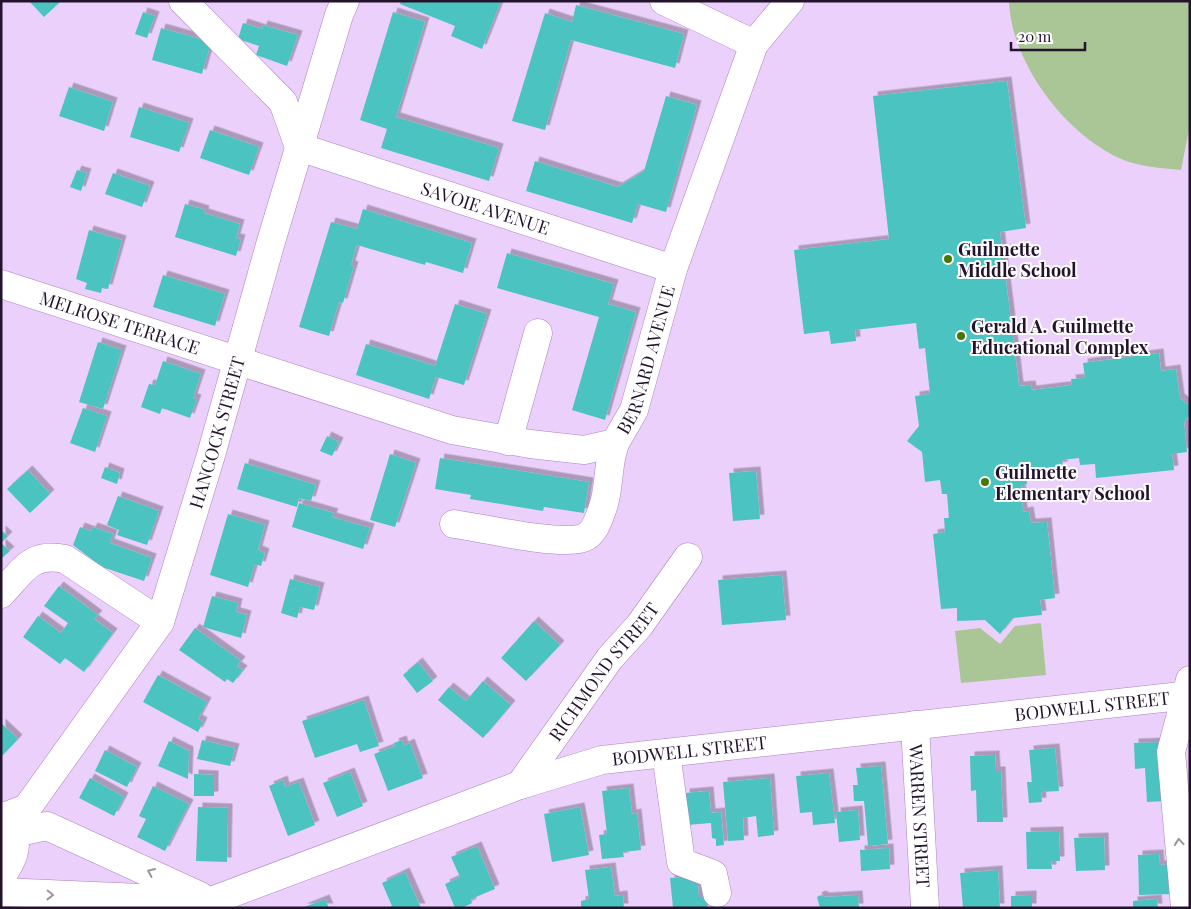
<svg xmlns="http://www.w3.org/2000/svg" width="1191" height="909" font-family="'Playfair Display',serif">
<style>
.green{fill:#aac696}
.building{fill:#4cc4c1;filter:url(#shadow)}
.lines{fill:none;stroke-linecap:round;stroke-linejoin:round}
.minor-casing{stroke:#ac82c4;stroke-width:29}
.minor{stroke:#fff;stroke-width:28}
.oneway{stroke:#9c95a0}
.poi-dot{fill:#467904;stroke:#fdfdfd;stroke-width:2}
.labels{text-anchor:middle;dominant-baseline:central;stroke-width:4;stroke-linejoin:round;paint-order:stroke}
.street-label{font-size:18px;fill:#24132d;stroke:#fdfdfd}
.poi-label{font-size:18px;font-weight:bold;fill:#24132d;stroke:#fdfdfd;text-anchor:start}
</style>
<defs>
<filter id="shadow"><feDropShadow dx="4.5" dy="-4.5" stdDeviation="0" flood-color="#0004"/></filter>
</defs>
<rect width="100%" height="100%" fill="#ebd0fb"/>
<path class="green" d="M1009 1H1190V125L1181 170C1160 168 1141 167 1121 159 1066 135 1011 63 1009 1Z
M1041 623 1046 675 961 683 955 631 980 628 1000 644 1015 626Z"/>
<path class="building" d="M29 1H61L44 17Z
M401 1H501L482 49 451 36 455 26 400 4Z
M576 5 684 34 675 68 571 40 545 130 512 121 545 13 572 22Z
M143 12 155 16 147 38 135 34Z
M393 12 425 22 396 117 499 148 489 181 381 148 387 129 360 120Z
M243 23 262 29 263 25 298 35 287 66 256 55 259 46 238 39Z
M161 28 211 42 202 74 152 60Z
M1007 81 1026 228 1000 232 1019 386 1031 385 1032 390 1072 385 1071 379 1085 378 1083 363 1159 353 1161 371 1176 369 1180 398 1190 406V415L1184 422 1187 452 1172 454 1174 470 1096 478 1095 464 1080 465 1079 458 1062 460 1063 466 1026 470 1027 484 1021 485 1023 512 1029 511 1031 523 1047 522 1055 598 1040 600 1042 615 1013 618 1000 634 985 620 957 621V608L941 609 933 534 945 532 944 518H949L947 494H942L940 480 925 482 922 452 907 441 919 426 915 396 930 394 925 348 919 349 916 323 855 330 856 341 831 344 829 331 804 334 794 250 889 239 873 96Z
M69 87 113 102 104 131 59 116Z
M666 96 697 105 666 212 638 204 632 223 526 191 535 161 618 187 644 171Z
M139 107 189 123 179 152 130 137Z
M210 130 259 147 249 175 200 158Z
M77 170 87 173 81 191 70 187Z
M113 173 150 186 142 207 105 194Z
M185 204 205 210 204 213 240 224 236 238 241 239 236 256 175 237Z
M363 209 472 243 463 273 426 262 425 265 357 245 351 265 354 266 343 303 339 302 329 336 299 327 331 222 357 229Z
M89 230 122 240 108 289 102 288 101 293 85 289 87 283 76 279Z
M507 253 614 284 608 304 636 312 605 420 572 410 599 317 497 288Z
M163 275 225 294 215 326 153 307Z
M455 304 487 314 464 385 436 377 429 399 356 375 366 344 435 366Z
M98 342 122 350 103 409 79 402Z
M163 361 201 374 193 398 197 399 190 418 162 408 160 414 141 407 149 384 155 385Z
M83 408 107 416 95 452 70 443Z
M327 436 339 442 332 456 320 451Z
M390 454 416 463 395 527 370 520Z
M440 458 589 482 584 513 544 507 543 511 470 499 471 495 435 489Z
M245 463 316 485 311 501 299 498 297 507 237 489Z
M105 467 120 473 117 484 101 478Z
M28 470 50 494 30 513 7 489Z
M756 471 760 519 733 521 729 473Z
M118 496 159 511 147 545 117 535 119 530 107 525Z
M299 503 334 513 332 517 370 528 363 549 292 527Z
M228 514 265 525 258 550 265 553 261 566 255 564 248 587 210 575Z
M80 527 91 531 93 527 113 534 110 543 152 558 144 581 102 567 73 545Z
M1 530 8 536 1 543 10 551 1 559Z
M782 575 786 620 722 625 718 580Z
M290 579 320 587 314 610 300 607 297 618 281 613Z
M59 586 98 615 94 619 113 633 84 672 65 658 60 664 23 637 38 616 61 633 68 623 44 606Z
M212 596 238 603 236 612 247 615 241 638 203 627Z
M534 621 560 645 526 681 501 658Z
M195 628 241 661 237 666 243 670 233 683 227 679 225 682 179 650Z
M418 662 433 681 417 693 403 675Z
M158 675 207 702 198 719 203 722 198 732 143 702Z
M483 681 511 705 483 738 438 700 449 687 466 701Z
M364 700 379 746 360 752 357 744 315 758 302 721Z
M1 723 18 739 1 757Z
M202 740 235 748 230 766 197 759Z
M402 740 404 746 410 743 423 778 388 791 374 754 395 746 394 743Z
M169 741 189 751 188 779 158 766Z
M1163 742 1166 801 1147 802 1145 768 1135 769 1134 743Z
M1055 748 1059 791 1041 792 1042 802 1029 803 1027 782H1032L1029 750Z
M105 750 137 767 127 787 95 771Z
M995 755 996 771H1001L1003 822H977L976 790 971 791 970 756Z
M881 766 888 844 868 846 864 801H854L853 785H858L856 768Z
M350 772 363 806 337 817 323 783Z
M829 773 835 823 813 825 812 812 800 813 796 776Z
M194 774 214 775V796H194Z
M90 778 124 797 114 816 79 798Z
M770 778 774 835 758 837 756 816 743 818 744 840 728 841 723 782Z
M283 780 285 787 299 782 315 825 288 836 269 786Z
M153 786 189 804 165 851 137 837 146 819 139 816Z
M629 788 632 814 637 813 641 850 623 852 624 857 602 859 599 835 607 834 602 791Z
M709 791 711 813 721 812 724 845 716 846V839L712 838 711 823 687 825 685 793Z
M198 807 228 808 227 862 196 861Z
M580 807 589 855 552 862 544 814Z
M858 810 860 840 839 842 836 812Z
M1059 831 1060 861H1051L1052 869H1027L1026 832Z
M1104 837 1105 870 1076 871 1074 838Z
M477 846 495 889 471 899 472 903 462 908H455L445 884 460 877 451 857Z
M889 848 890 869 861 871 860 850Z
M1159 854 1160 865 1172 864 1173 894 1139 895 1138 855Z
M611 867 615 896 623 895 624 908H581V901L589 899 585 870Z
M998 870 1000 908H963L960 873Z
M405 872 421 908H388L392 906 382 883Z
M697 876 699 897H707L708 908H673L670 878Z
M821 895 825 897 858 895 859 908H820L817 897Z
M1032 895V908H1011V896Z
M325 899 329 908H302Z
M1157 899 1158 908H1133V901Z"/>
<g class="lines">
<defs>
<g id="minor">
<path id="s1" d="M183 1 283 102 299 147 673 269"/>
<path d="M664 1 754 44"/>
<path id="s2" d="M1 284 452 430 530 444 584 450 615 443 634 410 673 269 754 44 790 1"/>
<path d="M508 441 538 333"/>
<path d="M454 524C482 528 559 546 583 538 595 534 599 518 603 507 610 487 607 464 615 443"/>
<path d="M1 594C23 571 30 552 65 559L160 622"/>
<path id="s3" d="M915 725 925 908"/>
<path d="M666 753 681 862 713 874 717 893"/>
<path id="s4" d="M520 785 610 658 639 626 688 557"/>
<path id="s5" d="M6 816 27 808 160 622 211 455 270 245 339 15 345 1"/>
<path d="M14 833 47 826 200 896"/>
<path d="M1 877C18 853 19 842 6 816"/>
<path id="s6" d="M1 892 211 901 520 785 602 760 1190 695"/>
<path d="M1185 908 1171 752 1190 680"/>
</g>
</defs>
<use href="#minor" class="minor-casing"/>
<use href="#minor" class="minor"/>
</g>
<defs><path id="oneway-chevron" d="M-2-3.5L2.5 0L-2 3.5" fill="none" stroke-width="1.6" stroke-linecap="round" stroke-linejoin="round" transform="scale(1.25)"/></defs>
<g class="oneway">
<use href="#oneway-chevron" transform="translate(1179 842) rotate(-95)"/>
<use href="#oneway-chevron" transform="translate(151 872) rotate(-156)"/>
<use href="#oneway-chevron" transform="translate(50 895) rotate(1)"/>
</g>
<g class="poi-dot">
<circle cx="948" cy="259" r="5"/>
<circle cx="961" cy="336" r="5"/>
<circle cx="985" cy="482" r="5"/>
</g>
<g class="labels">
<g class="street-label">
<text stroke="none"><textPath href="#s1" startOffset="386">SAVOIE AVENUE</textPath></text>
<text stroke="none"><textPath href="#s2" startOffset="125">MELROSE TERRACE</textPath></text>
<text stroke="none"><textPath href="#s2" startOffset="729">BERNARD AVENUE</textPath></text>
<text stroke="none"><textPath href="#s5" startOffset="449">HANCOCK STREET</textPath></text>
<text stroke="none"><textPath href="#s4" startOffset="141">RICHMOND STREET</textPath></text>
<text stroke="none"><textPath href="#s6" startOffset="1119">BODWELL STREET</textPath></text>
<text stroke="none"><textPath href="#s6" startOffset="714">BODWELL STREET</textPath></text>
<text stroke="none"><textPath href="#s3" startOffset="91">WARREN STREET</textPath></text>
</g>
<g class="poi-label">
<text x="958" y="249">Guilmette<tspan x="958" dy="21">Middle School</tspan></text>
<text x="971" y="326">Gerald A. Guilmette<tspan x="971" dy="21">Educational Complex</tspan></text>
<text x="995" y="472">Guilmette<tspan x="995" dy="21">Elementary School</tspan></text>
</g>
</g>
<rect width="1191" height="909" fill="none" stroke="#24132d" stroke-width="5"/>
<path d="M1011 42v8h74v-8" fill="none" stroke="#24132d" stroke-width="2.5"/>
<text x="1018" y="42" font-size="15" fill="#24132d" stroke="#fdfdfd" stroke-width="4" paint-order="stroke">20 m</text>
</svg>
